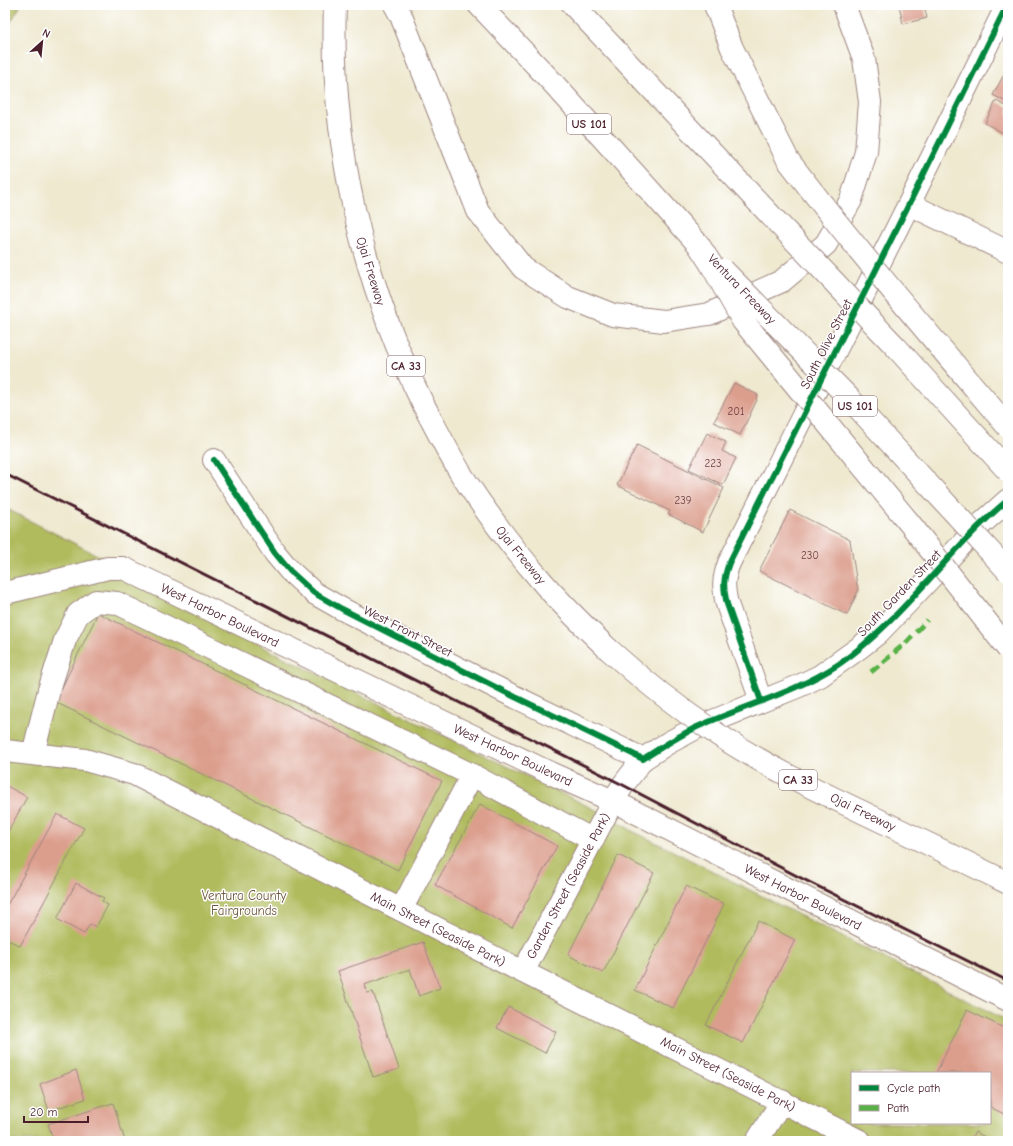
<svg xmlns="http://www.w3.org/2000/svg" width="1013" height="1146" font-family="'Comic Neue',sans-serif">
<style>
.green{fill:#b0bb5d;stroke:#7d6d44;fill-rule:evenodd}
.building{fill:#db9d8c}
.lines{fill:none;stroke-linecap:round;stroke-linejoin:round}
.minor-casing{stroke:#9c847e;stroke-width:24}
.highway-casing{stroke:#9c847e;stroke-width:24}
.minor{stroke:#fff;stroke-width:22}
.highway{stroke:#fff;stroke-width:22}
.rail{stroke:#4a1f2b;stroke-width:3}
.highway-bridge-casing{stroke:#9c847e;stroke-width:24;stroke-linecap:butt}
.highway-bridge{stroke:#fff;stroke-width:22}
.quiet{stroke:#57b146;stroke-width:5;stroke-dasharray:10 5;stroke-linecap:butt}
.cycleway-casing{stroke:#fff;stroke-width:8}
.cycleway{stroke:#00873e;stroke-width:6}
.labels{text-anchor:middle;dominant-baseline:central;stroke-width:3;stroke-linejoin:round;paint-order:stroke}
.number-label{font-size:11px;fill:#6e3e43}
.shield{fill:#fff;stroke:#80626b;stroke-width:1}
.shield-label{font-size:12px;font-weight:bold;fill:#4a1f2b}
.street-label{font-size:13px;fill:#4a1f2b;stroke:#fff}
.park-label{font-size:13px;fill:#6e563c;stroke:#fff}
</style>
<rect width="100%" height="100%" fill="#fff"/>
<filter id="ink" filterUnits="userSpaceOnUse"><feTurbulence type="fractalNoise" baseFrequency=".025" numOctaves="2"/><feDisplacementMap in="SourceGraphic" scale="8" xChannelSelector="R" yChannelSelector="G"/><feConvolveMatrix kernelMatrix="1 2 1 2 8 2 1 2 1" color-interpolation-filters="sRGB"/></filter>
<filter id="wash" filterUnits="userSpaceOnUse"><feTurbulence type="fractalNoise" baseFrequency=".012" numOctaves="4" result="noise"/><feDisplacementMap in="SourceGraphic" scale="16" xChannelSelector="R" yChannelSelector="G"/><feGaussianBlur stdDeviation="0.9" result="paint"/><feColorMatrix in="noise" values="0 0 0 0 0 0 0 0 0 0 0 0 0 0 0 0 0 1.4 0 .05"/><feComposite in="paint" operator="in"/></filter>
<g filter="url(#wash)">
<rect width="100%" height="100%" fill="#efe9d0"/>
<path class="green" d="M5 5H21L5 31Z
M5 508 105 559 118 576 606 815 617 821 634 832 663 846 1008 1021V1141H5ZM852 1073H990V1123H852Z"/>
<g id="blocks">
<path class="building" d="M899 5H924L927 18 903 24Z
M1008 67V103L993 95Z
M996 101 1008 107V136L985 123Z
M734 383 758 395 756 399 757 400 740 435 714 422Z
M707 433 726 442 722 451 736 458 723 485 689 469Z
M637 445 724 488 703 532 668 514 670 511 617 485Z
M790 510 850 540 858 591 847 615 759 571Z
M98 613 442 781 398 870 55 702Z
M5 785 27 797 5 837Z
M480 804 557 846 512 928 435 885Z
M57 814 84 828 20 946 5 938V909Z
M618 855 654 873 603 973 568 955Z
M76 883 104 898 102 901 108 905 96 927 90 924 84 934 57 919Z
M686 886 724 904 673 1008 635 990Z
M758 921 795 940 743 1043 706 1025Z
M423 942 440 988 419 996 410 969 364 985 367 993 373 992 399 1069 373 1077 338 971Z
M508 1007 556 1032 545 1053 497 1028Z
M967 1010 1008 1030V1116L990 1107V1073H936Z
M76 1070 85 1099 49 1111 40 1084Z
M113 1103 125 1141H54L48 1124Z
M975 1132 993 1141H970Z"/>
</g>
</g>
<g filter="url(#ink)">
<use href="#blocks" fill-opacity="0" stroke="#9c847e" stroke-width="1"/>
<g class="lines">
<defs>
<path id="minor" d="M909 204 1008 252
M214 460 275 553 290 571 314 593 342 609 505 692 643 759
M5 593 108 568H123L550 773 613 801 1008 1000
M761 701 727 604C723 587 723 579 729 563L909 204 1007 5
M5 751 85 760 134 774 523 972 860 1141
M33 754 49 690 65 640 78 614 96 601 117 603 472 775
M401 910 472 775 593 840
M523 972 613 801 623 785 643 759 668 743 696 728 799 686 820 676 859 648 878 633 905 605 980 525 1008 500
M757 1141 782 1101"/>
<path id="highway" d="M335 5C330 143 362 280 423 404 436 428 448 453 463 477 486 512 511 546 539 578 560 603 583 625 607 648
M395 5 401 16 478 211 523 268 568 297 613 315 664 321 709 314 782 281 826 244 851 200 866 152 870 102 864 59 844 5
M479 5 553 83 698 244
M573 5 758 202
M715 5 732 48 788 160"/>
</defs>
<use href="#minor" class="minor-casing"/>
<use href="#highway" class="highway-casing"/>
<use href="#minor" class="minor"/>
<use href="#highway" class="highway"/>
<path class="rail" d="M5 474 623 785 797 876 1008 981"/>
<defs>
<path id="highway-bridge" d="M788 160C858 252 933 339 1008 427
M758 202 895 346 1008 471
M698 244 711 264 743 321 911 525 1008 649
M723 270 849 398 1008 571
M607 648C641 679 678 708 717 734 761 763 810 787 858 810 908 834 958 858 1008 883"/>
</defs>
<use href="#highway-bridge" class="highway-bridge-casing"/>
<use href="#highway-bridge" class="highway-bridge"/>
<path class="quiet" d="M871 672 907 642 927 620"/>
<defs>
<path id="cycleway" d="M214 460 275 553 290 571 314 593 342 609 505 692 643 759C660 748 677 737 695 728 743 706 795 693 839 664 904 619 947 550 1008 500
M761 701 727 604C723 587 723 579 729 563L909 204 1007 5"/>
</defs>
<use href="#cycleway" class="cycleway-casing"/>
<use href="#cycleway" class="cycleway"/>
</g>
</g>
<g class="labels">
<g class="number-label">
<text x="736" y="411">201</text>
<text x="713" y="463">223</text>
<text x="683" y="500">239</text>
<text x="810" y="555">230</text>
</g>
<g class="shield">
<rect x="567" y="114" width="44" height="20" rx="3"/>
<rect x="387" y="356" width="38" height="20" rx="3"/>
<rect x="833" y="396" width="44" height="20" rx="3"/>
<rect x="779" y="770" width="38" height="20" rx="3"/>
</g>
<g class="shield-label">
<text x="589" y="124">US 101</text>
<text x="406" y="366">CA 33</text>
<text x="855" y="406">US 101</text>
<text x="798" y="780">CA 33</text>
</g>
<g class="street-label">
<text transform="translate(371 271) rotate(73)">Ojai Freeway</text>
<text transform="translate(742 289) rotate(46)">Ventura Freeway</text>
<text transform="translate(826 344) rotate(-63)">South Olive Street</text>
<text transform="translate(521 555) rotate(51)">Ojai Freeway</text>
<text transform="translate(899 593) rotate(-46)">South Garden Street</text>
<text transform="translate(220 615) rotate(26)">West Harbor Boulevard</text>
<text transform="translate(408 631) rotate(27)">West Front Street</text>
<text transform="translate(513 755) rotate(25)">West Harbor Boulevard</text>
<text transform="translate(863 812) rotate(26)">Ojai Freeway</text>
<text transform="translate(568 886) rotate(-62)">Garden Street (Seaside Park)</text>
<text transform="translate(803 897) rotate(27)">West Harbor Boulevard</text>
<text transform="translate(438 929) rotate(27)">Main Street (Seaside Park)</text>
<text transform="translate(728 1074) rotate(27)">Main Street (Seaside Park)</text>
</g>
<g class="park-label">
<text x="244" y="895">Ventura County<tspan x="244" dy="15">Fairgrounds</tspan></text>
</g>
</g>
<rect width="1013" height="1146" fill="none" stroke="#fff" stroke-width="20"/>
<rect x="851" y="1072" width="140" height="52" fill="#ffffff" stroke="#b7a5aa"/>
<rect x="859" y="1085" width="20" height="6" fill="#00873e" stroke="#b7a5aa"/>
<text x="887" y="1092" font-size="12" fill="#4a1f2b">Cycle path</text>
<rect x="859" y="1105" width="20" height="6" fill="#57b146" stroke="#b7a5aa"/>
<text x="887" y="1112" font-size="12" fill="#4a1f2b">Path</text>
<g transform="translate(42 42) rotate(27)" stroke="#ffffff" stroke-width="3" paint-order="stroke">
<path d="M0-3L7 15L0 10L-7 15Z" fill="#4a1f2b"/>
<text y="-6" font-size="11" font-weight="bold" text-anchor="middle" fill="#4a1f2b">N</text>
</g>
<path d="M24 1116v6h64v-6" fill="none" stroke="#4a1f2b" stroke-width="2"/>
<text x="30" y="1116" font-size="12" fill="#4a1f2b" stroke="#ffffff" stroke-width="3" paint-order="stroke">20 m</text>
</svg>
